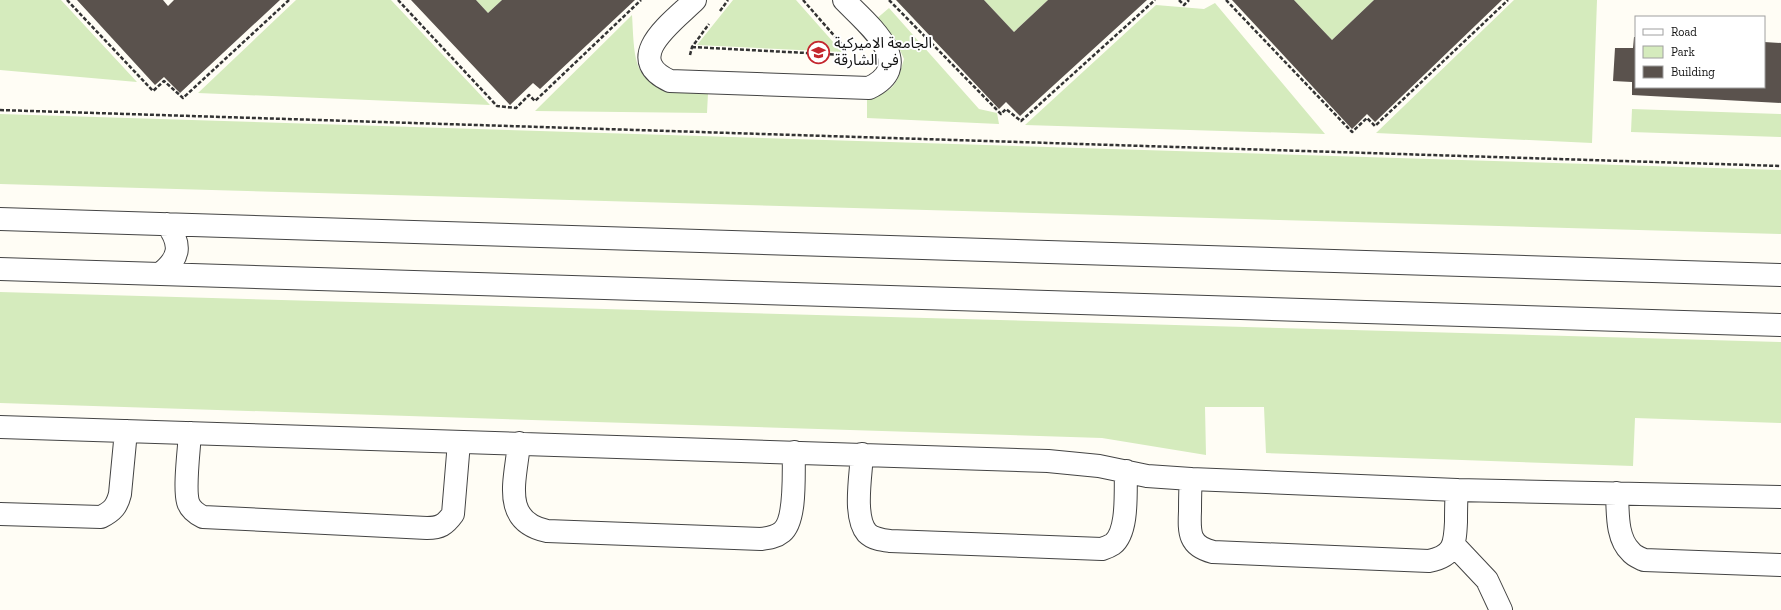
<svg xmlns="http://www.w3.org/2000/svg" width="1781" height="610" font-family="'Zilla Slab','Noto Sans Arabic',serif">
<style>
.green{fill:#d5ebbd}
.building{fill:#5a524d}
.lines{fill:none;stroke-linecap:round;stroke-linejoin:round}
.minor-casing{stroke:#444;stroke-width:24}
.tertiary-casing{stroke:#444;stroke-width:24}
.path{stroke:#333;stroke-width:2.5;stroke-dasharray:4 2;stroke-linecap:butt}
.minor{stroke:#fff;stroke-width:22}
.tertiary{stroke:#fff;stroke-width:22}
.labels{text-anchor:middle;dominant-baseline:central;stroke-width:4;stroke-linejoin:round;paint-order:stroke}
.poi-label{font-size:15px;fill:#111;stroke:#fff;text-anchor:start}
</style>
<rect width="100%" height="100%" fill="#fffdf5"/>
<path class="green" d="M0 0H61L137 82 0 70Z
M296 0H391L490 105 198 93Z
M476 0H502L488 13Z
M733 0H796L842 52 697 45Z
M984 0H1048L1014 32Z
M1294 0H1374L1332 40Z
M1514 0H1597L1592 143 1376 133Z
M1215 3 1325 134 1025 125 1156 5 1204 9Z
M889 8 979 109 997 113 999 124 867 118V98C895 91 896 86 904 59L895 39 875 20Z
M632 15C633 29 633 45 636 59 644 94 679 92 708 93L707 113 535 111Z
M1632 109 1781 114V137L1631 132Z
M0 114 1781 170V234L0 184Z
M0 292 1781 342V423L1635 418 1633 466 1266 453 1264 407H1205L1206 455 1102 438 0 403Z"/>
<path class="building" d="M77 0H163L168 6 174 0H280L180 93 164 77 155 85Z
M411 0H476L488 13 502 0H635L540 89 533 83 510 105Z
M896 0H984L1014 32 1048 0H1147L1020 116 1006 102 999 109Z
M1232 0H1294L1332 40 1374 0H1502L1375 122 1367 114 1352 129Z
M1634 37H1636V87H1764V42L1781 43V103L1632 95V82L1613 81 1615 48H1633Z"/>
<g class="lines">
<defs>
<path id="minor" d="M695 0C674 21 620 58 670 81L869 88C919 64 866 23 844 0
M0 427 1048 461 1099 466 1147 476 1191 479 1457 490 1781 497
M190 433C189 450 184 488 188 502 190 509 197 514 203 517L427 528C440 528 445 525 453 514L459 442
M519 443C516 479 500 521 547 531L761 539C769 538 776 537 782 532 797 520 793 471 794 452
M862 454C861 475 853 517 867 533 873 539 882 540 890 541L1102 549C1105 548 1110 546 1113 544 1129 531 1125 490 1126 471
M1191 479C1190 490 1190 501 1190 511 1189 533 1189 546 1213 552L1429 561C1454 556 1455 544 1456 522 1456 511 1456 500 1457 490
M1617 493C1618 512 1616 538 1631 552 1634 556 1640 558 1644 560L1781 565
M0 514 101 517C113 511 117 506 120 494L126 431
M1454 545 1487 580 1501 610"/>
<path id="tertiary" d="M0 219 1781 275
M0 269 1781 325
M160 274C180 258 182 245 167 224"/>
</defs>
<use href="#minor" class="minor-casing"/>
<use href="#tertiary" class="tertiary-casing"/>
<path class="path" d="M67 0 153 91 164 81 183 98 289 0
M398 0 497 106 516 108 529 95 535 101 641 0
M803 0 845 48H855
M889 0 1001 114 1006 109 1021 121 1155 0
M1179 0 1184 5 1189 0
M1226 0 1352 132 1367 118 1375 126 1508 0
M720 11 728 0
M692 47 845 55V48
M690 55 692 47 709 24
M0 110 1781 166"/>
<use href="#minor" class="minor"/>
<use href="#tertiary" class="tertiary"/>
</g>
<defs>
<symbol id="university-ring" viewBox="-11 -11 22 22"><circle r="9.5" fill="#fff" stroke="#c4262e" stroke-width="1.5"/><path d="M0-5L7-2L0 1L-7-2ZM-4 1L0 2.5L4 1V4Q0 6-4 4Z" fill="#c4262e"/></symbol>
</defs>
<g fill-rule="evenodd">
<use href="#university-ring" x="806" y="40" width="25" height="25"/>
</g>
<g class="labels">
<g class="poi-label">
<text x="834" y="43">الجامعة الاميركية<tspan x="834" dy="17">في الشارقة</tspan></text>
</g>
</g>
<rect x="1635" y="16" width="130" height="72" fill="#ffffff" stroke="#a0a0a0"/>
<rect x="1643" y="29" width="20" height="6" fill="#ffffff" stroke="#a0a0a0"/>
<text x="1671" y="36" font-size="12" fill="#111111">Road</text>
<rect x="1643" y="46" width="20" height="12" fill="#d5ebbd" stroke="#a0a0a0"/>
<text x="1671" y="56" font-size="12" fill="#111111">Park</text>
<rect x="1643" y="66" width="20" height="12" fill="#5a524d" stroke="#a0a0a0"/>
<text x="1671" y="76" font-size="12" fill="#111111">Building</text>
</svg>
